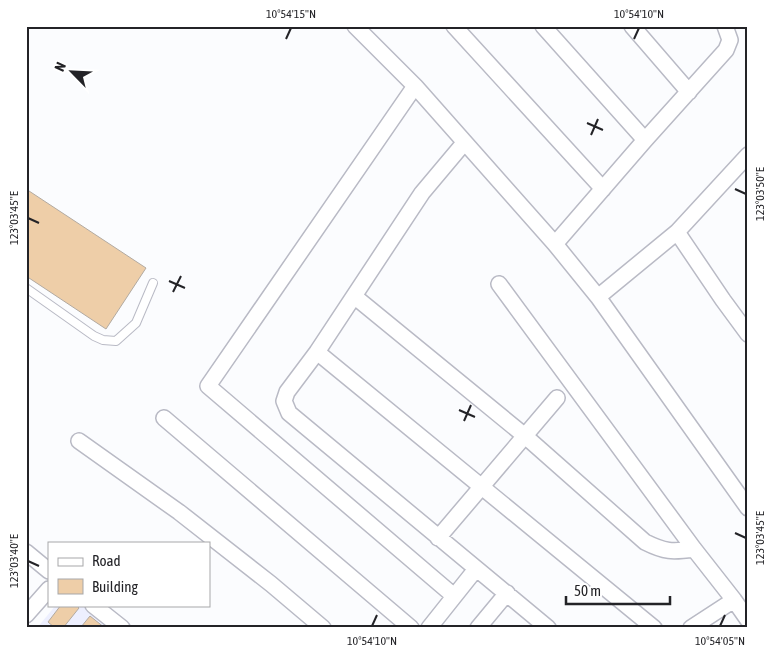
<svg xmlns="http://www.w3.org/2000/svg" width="774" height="654" font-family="'Asap Condensed',sans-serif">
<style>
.built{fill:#edeffe}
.building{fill:#eecea8;stroke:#b2aaa1}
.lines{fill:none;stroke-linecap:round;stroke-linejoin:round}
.service-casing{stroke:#b9bac5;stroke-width:10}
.minor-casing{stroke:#b9bac5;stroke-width:18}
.service{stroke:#fff;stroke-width:8}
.minor{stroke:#fff;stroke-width:15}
.ticks{fill:none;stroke:#232327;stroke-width:2}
.neatline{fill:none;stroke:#232327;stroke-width:2}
.ticks-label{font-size:12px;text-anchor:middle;fill:#232327}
</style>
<rect width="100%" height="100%" fill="#fbfcfe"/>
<path class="built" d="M56 605H83L112 628H37Z"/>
<path class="building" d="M26 189 146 268 106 329 26 276Z
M61 605H76L79 608 63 628H55L48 622Z
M90 616 105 628 81 627Z"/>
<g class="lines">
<defs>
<path id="service" d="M26 288 94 336 103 340 116 341 136 323 153 283"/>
<path id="minor" d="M355 26 415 86 555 244 598 297 748 508
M454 26 603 189
M543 26 645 140
M632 26 689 92
M415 86 208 386 454 596
M464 143 422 193 317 352 287 392 284 401 289 413 548 628
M677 232 723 300 748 334
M555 244 645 140 726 50 730 40 725 26
M499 284 694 549 734 600 691 628
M354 296 525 436 645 542C665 552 672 552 694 549
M598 297 677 232 748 155
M317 352 654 628
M164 418 411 628
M79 441 179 512 271 584 323 628
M438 538 557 398
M26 552 49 571
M734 600 748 620
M93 605 122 628
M26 615 49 589
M429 628 476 569
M478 628 507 593"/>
</defs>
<use href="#service" class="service-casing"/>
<use href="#minor" class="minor-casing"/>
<use href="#service" class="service"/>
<use href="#minor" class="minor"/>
</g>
<path class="ticks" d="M286 39 291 28M634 39 639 28M587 123 603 130M591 135 598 119M735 189 746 194M28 218 39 223M169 281 185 288M173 292 181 276M459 410 475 417M464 421 471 405M735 533 746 538M28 561 39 566M372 626 377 615M720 626 725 615"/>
<rect width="774" height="654" fill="none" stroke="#ffffff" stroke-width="55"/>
<rect x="48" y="542" width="162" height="65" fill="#ffffff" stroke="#a7a7a9"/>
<rect x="58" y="558" width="25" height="8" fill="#ffffff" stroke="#a7a7a9"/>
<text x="92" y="566" font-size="15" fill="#232327">Road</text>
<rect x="58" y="579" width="25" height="15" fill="#eecea8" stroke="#a7a7a9"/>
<text x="92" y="592" font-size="15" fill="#232327">Building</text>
<g transform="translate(72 72) rotate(294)" stroke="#ffffff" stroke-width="4" paint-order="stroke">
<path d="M0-4L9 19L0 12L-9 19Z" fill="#232327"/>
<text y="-8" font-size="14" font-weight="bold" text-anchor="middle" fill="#232327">N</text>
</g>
<path d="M566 596v8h104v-8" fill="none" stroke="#232327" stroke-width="2.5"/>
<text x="574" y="596" font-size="15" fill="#232327" stroke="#ffffff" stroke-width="4" paint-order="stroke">50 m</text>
<rect x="28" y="28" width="718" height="598" class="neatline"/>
<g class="ticks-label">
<text x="291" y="18">10°54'15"N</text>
<text x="639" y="18">10°54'10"N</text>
<text transform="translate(760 194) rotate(-90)" y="4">123°03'50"E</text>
<text transform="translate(14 218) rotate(-90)" y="4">123°03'45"E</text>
<text transform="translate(760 538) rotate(-90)" y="4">123°03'45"E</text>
<text transform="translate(14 561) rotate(-90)" y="4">123°03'40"E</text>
<text x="372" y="645">10°54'10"N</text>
<text x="720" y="645">10°54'05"N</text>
</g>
</svg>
